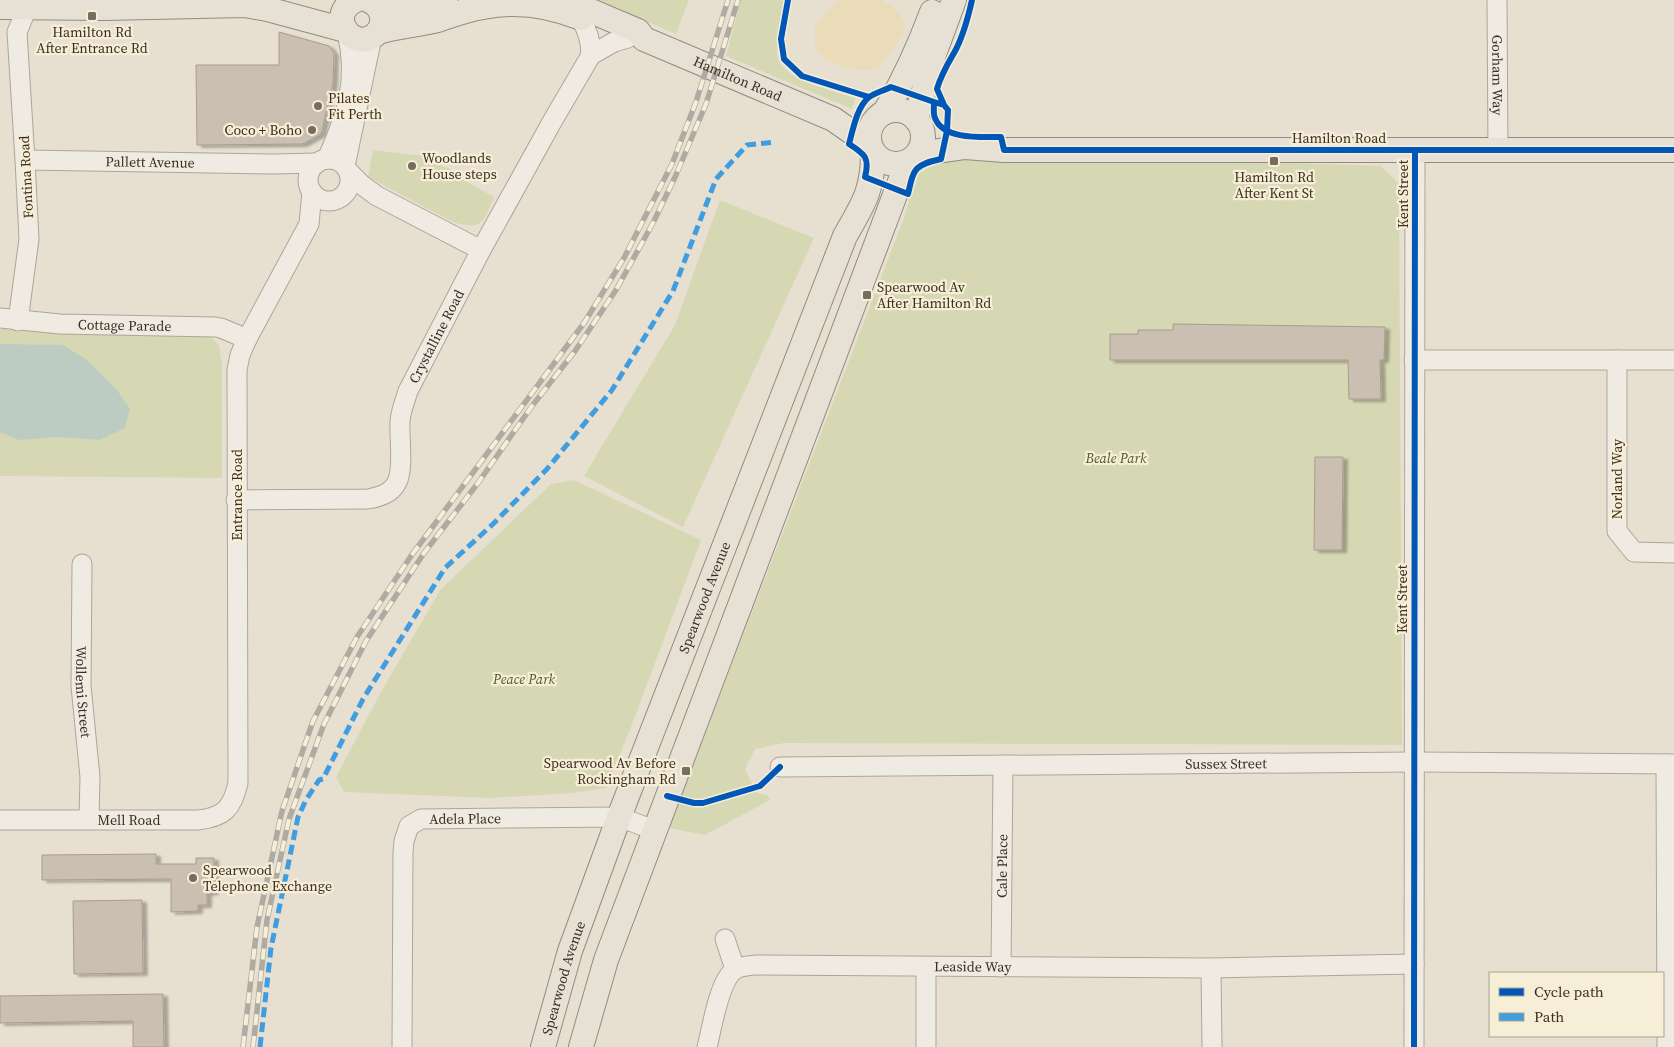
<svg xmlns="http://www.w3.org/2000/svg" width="1674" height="1047" font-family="'Source Serif 4',serif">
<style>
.green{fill:#d6d7b3}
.sand{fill:#eadcb9}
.water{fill:#bcccc2}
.building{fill:#cbbfb2;stroke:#a89c90;filter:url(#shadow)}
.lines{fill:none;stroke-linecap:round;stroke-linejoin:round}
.minor-casing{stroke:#ada599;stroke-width:21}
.major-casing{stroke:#928b80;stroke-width:26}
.minor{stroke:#efebe3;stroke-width:19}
.major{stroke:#e6e1d4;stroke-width:24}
.rail-casing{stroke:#afaaa2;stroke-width:5.5}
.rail{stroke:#f7eed8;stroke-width:4;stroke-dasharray:11;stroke-linecap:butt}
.quiet{stroke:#3f9de0;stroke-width:5;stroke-dasharray:10 5;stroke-linecap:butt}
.cycleway-casing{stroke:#f7eed8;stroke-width:9}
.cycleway{stroke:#0057b8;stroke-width:6}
.poi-dot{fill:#786c5e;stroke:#f7eed8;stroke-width:2}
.labels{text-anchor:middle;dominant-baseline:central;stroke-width:4.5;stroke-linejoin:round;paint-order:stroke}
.poi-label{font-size:14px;fill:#3d2e20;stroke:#f7eed8;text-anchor:start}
.street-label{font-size:14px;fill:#3d2e20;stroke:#f7eed8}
.park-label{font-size:14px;font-style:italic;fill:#4d5a26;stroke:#f7eed8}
</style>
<defs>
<filter id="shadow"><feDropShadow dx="4.5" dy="2.5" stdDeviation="1" flood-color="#0004"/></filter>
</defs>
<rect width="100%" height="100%" fill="#e7e0d1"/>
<path class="green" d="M597 0H689L676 34Z
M741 0H784C781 16 774 43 778 58 785 81 834 91 855 98L852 109 726 56Z
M373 150 440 158 441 166 451 169V173L494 197C483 222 483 231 453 222L368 177Z
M950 157 1186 160 1381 166 1399 184 1402 745 784 743 755 749 745 769 757 793 767 795 770 800 705 835 669 828 904 218 917 174Z
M720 200 814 238 683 527 584 476 675 325Z
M0 329 210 336 219 345 222 366V478L0 476Z
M574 480 701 540 631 727 606 788 572 793 490 798 344 792 336 777 382 690 441 589 551 484Z"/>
<path class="sand" d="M839 0H882L895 8 904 21V32L894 49 879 67 861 71 840 66 823 59 815 47V26L830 8Z"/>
<path class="water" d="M0 344 63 345 87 360 117 390 130 409 125 428 100 440 56 437 19 440 0 432Z"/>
<path class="building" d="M279 32 329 46 334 53 333 84 321 134 303 144 197 145 196 65H279Z
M1173 324 1385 327 1384 360H1380L1381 399H1349L1348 360H1110V334H1138V330H1173Z
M1315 457H1343L1342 550H1314Z
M156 854V864H196V858H214V892L207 893V905H198V911L171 912V879L42 880V855Z
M142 900 143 973 74 974 73 901Z
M163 994 164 1047H133V1021L0 1023V996Z"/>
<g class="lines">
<defs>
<g id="minor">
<path id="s1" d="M1497 0 1498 151"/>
<path d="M580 18C588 30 591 41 591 55"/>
<path d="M327 159C346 117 359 80 347 33"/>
<circle cx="329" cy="180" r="21"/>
<path id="s2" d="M25 160 274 164 317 163"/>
<path d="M345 166 372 37"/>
<path d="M349 172 362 185 377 196 481 250"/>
<path id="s3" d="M0 318 60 324 215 327 221 328 247 339"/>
<path d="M18 321 29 239 25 160 17 32 28 6"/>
<path d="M1414 360H1674"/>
<path d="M1617 360V531L1634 552 1674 553"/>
<path id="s4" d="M236 500 368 499C379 497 391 494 397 482 404 469 399 437 400 421 401 410 405 401 408 391L481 250 553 120 591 55 614 42 628 38"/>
<path id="s5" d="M82 564 81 686 90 777 89 819"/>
<path d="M1666 764 1667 1047"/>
<path id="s6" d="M780 767 1414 762 1674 764"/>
<path id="s7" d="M0 820H198C224 817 232 809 238 783L237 370 240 355 247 339 309 224 312 192"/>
<path d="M725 939 735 969"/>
<path id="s8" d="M1001 967 1003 765"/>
<path d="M1211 968 1212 1047"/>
<path id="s9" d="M402 1047 403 853 404 841 409 826 421 819 619 817 654 830"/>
<path id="s10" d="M707 1047C712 1029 719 978 736 969 741 966 749 966 755 965L1211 968 1414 964"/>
<path d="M926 1047V968"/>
<path d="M1414 1047 1415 151"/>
</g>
<g id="major">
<path d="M356 0C325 14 352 53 375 35 380 31 383 24 382 17 381 9 376 3 368 0"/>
<path id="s11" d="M565 0 638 31 644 39 833 119 869 144"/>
<path d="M376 4 429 7 446 4"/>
<path d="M0 7 105 8 245 5 267 9 345 30"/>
<path d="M378 32C398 26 419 25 438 20 453 15 467 9 483 7 517 0 549 5 581 18"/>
<circle cx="896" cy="137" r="27"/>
<path d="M885 112C904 80 919 47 932 12"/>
<path d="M916 119 934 54 954 0"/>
<path d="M918 154 965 147 1004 150H1674"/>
<path id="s12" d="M543 1047 570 951 619 817 845 236C863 204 873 191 873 153"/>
<path d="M581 1047 606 960 907 163"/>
</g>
</defs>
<use href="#minor" class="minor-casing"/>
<use href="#major" class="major-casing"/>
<use href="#minor" class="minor"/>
<use href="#major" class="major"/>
<defs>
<path id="rail" d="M243 1047 257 927 282 811 313 721 357 637 411 556 584 323 624 258 672 164 696 102 728 0
M253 1047 267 920 289 819 324 724 366 641 424 553 478 483 532 406 575 351 616 290 653 223 676 175 706 104 738 0"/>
</defs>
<use href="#rail" class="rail-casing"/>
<use href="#rail" class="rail"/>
<path class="quiet" d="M260 1047 271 948 298 817 306 800 319 780 323 779 363 699 445 568 493 524 547 469 612 390 673 291 716 179 747 145 775 142"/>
<defs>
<path id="cycleway" d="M788 0 781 39 784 59 802 76 869 97
M934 102 944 105 948 110 947 131 941 159C914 165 914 168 908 194L865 177C870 158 865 154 849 144 853 129 857 107 869 97 875 93 885 90 891 87L934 102C934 107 933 114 935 118 943 140 982 137 1001 137L1004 150H1674
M944 105 937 89C941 75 947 65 954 53 963 37 968 18 972 0
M667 796 694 803H703L760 786 780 767
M1414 1047 1415 151"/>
</defs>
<use href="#cycleway" class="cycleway-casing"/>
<use href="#cycleway" class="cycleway"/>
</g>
<g class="poi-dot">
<rect x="87" y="11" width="10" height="10" rx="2.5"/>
<circle cx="318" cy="106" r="5"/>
<circle cx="312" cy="130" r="5"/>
<rect x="1269" y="156" width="10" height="10" rx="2.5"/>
<circle cx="412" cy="166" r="5"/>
<rect x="862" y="290" width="10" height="10" rx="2.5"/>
<rect x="681" y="766" width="10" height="10" rx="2.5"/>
<circle cx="193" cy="878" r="5"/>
</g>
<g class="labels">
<g class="poi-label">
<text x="92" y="32" text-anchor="middle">Hamilton Rd<tspan x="92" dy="16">After Entrance Rd</tspan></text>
<text x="328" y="98">Pilates<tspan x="328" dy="16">Fit Perth</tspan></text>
<text x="302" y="130" text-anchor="end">Coco + Boho</text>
<text x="422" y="158">Woodlands<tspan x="422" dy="16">House steps</tspan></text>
<text x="1274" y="177" text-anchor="middle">Hamilton Rd<tspan x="1274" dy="16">After Kent St</tspan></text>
<text x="877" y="287">Spearwood Av<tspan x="877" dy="16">After Hamilton Rd</tspan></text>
<text x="676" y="763" text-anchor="end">Spearwood Av Before<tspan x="676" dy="16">Rockingham Rd</tspan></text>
<text x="203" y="870">Spearwood<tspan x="203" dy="16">Telephone Exchange</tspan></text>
</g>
<g class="street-label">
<text stroke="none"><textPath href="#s1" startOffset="75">Gorham Way</textPath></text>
<text stroke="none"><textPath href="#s11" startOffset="191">Hamilton Road</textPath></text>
<text x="1339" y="138">Hamilton Road</text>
<text stroke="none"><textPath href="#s2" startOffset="125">Pallett Avenue</textPath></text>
<text transform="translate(26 177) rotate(-93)">Fontina Road</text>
<text transform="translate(1403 194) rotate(-90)">Kent Street</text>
<text stroke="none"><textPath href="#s3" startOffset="125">Cottage Parade</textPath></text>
<text stroke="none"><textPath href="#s4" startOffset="321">Crystalline Road</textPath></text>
<text transform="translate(1617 479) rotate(-90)">Norland Way</text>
<text transform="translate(237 495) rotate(-90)">Entrance Road</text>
<text stroke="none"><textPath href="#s12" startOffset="478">Spearwood Avenue</textPath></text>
<text transform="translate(1402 599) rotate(-90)">Kent Street</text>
<text stroke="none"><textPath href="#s5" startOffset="128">Wollemi Street</textPath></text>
<text stroke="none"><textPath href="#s6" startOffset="446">Sussex Street</textPath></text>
<text stroke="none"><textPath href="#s9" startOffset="280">Adela Place</textPath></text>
<text stroke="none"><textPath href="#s7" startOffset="129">Mell Road</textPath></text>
<text stroke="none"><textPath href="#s8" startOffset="101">Cale Place</textPath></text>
<text stroke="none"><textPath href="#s10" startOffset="322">Leaside Way</textPath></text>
<text stroke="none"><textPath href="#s12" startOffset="72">Spearwood Avenue</textPath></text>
</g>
<g class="park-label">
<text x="1116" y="458">Beale Park</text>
<text x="524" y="679">Peace Park</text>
</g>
</g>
<rect x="1489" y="972" width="175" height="65" fill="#f7eed8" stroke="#ada18e"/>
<rect x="1499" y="988" width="25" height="8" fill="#0057b8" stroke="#ada18e"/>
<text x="1534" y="997" font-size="15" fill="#3d2e20">Cycle path</text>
<rect x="1499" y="1013" width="25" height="8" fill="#3f9de0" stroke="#ada18e"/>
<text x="1534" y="1022" font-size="15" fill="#3d2e20">Path</text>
</svg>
